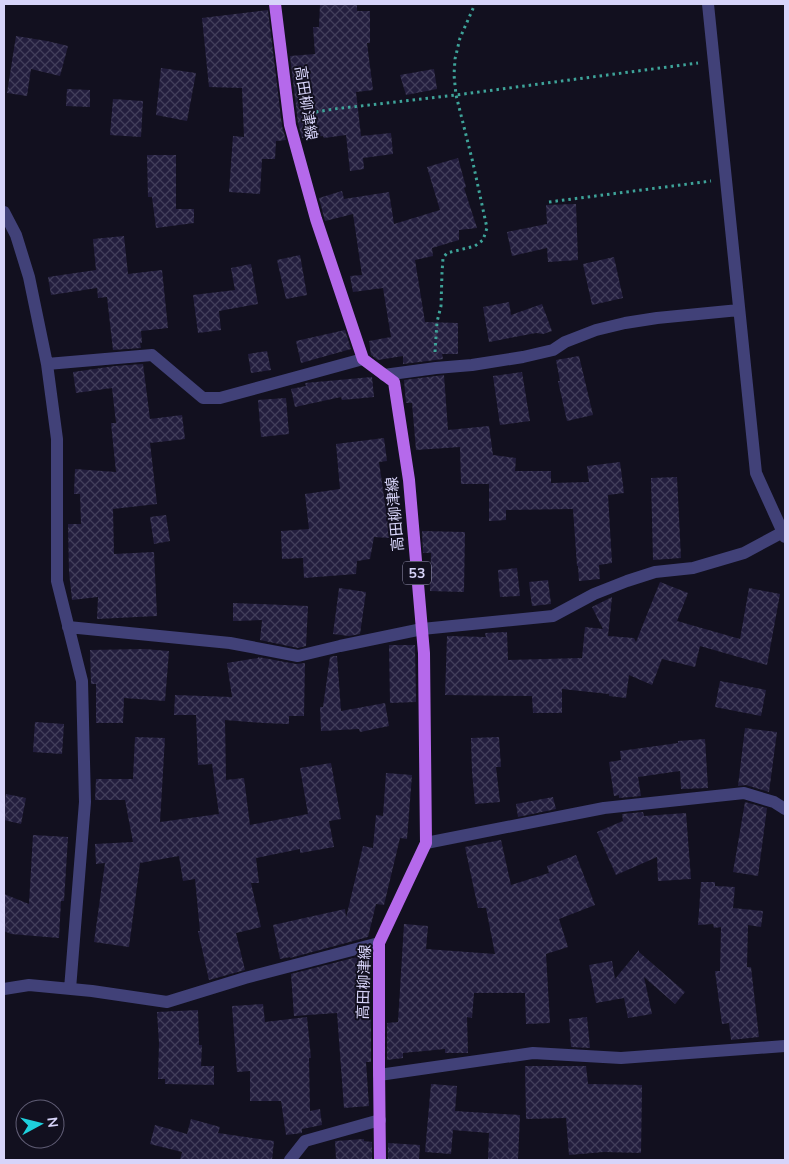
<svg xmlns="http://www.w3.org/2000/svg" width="789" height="1164" font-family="'Nunito Sans','Noto Sans JP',sans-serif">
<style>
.building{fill:url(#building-cross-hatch)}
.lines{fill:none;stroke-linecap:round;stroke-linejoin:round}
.path{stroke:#3ea399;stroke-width:3;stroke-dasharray:2.5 4;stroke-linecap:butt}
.street{stroke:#414178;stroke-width:12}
.primary{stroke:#b569eb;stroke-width:12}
.labels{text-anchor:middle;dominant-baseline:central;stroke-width:4;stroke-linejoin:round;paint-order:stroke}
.shield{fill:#12101f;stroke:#9c99b8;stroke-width:1}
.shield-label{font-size:14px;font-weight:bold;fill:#d7d4f9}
.street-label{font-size:15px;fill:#d7d4f9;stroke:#12101f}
</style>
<defs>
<pattern id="building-cross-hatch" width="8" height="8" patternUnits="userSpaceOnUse" patternTransform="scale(1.25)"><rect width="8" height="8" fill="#231e3e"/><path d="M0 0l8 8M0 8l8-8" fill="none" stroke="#423e5b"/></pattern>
</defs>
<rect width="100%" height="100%" fill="#12101f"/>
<path class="building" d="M320 4H357V11H370V43H367L373 90 356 92 361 136 391 133 393 154 363 158 364 169 350 171 346 135 324 138 323 136 302 138 298 123 290 56 315 54 313 27H319Z
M268 10 282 126 286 140 276 141 275 159H262L260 194 229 192 233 136 244 137 242 88 209 87 202 18Z
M16 36 47 41 68 46 60 76 31 69 27 96 7 93Z
M161 68 196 73 187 121 156 115Z
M434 69 437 89 406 95 400 75Z
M67 89 90 90V107L66 106Z
M113 99 143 101 141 137 110 135Z
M147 155H176V209H194V223L156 228 152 197H148Z
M458 158 466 187 464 188 477 228 459 230V240L432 248 433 256 415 260 425 322 458 323V354H442L443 359 403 364V356L378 360 371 355 369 341 391 337 383 288 353 292 350 276 362 275 353 214 325 221 319 198 342 191 344 199 389 192 394 224 440 210 427 167Z
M576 204 578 260 548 262 547 248 512 256 507 232 547 224 546 205Z
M124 236 128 274 162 270 168 328 141 331 142 343H140L141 348 113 350 107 297 98 298 97 288 51 295 48 277 96 270 93 239Z
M300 255 307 295 286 299 277 260Z
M614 257 623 298 592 305 583 264Z
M251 264 258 304 219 311 221 330 198 333 193 295 235 290 231 268Z
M509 302 511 315 542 304 552 331 543 334 536 333 489 342 483 307Z
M345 330 351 349 301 363 296 341Z
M267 351 271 370 251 373 248 354Z
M579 356 593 415 567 421 558 381H560L556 360Z
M143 364 150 419 182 415 185 439 150 443 157 504 113 509 114 554 154 552 157 616 97 619 98 597 72 600 69 572 68 524H81L80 494H74L75 469 116 472 111 423H116L112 388 76 393 73 372 115 366Z
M522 372 530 421 500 425 493 376Z
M444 375 448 430 489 426 493 455 516 458 515 471H551V483L589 482 587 466 620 462 624 493 608 495 612 563 599 565 600 579 579 581 578 566H577L573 509 506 510V520L489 521V484H461L460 447 416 450 412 403H406L404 380Z
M372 377 374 397 342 400 341 397 295 407 291 389 306 386 305 383Z
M286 398 289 434 261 437 258 400Z
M384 438 387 461 379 462 390 538 374 537 370 559 357 561 356 574 304 578 303 558 282 559 281 531 309 529 305 494 340 489 336 444Z
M677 477 681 558 653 560 651 478Z
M166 515 170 541 154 544 150 517Z
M422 531 465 532 464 592 430 591 431 553H423Z
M517 568 520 596 500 597 498 570Z
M548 580 551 604 532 606 529 582Z
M660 582 688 593 677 621 740 639 749 588 780 594 767 665 700 646 695 667 662 659 652 685 629 675 626 698 609 696V694L562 689V713H533L532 696 445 695 447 636 486 637 485 633 507 632 508 660 582 658 585 627 603 629 592 607 612 597 608 636 634 638 636 642Z
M339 588 366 592 360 634 349 636 333 634Z
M233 603 308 606 306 646 298 648 260 640 262 620 233 621Z
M389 645H415L416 702 390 703Z
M144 649 169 651 165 701 124 698 123 723H96V684H91L90 650Z
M334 656H337L341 711 385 703 389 726 360 732 359 729 321 731 320 707H323L330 657Z
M258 657 296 664 305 663 304 716H289V724L263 723 225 720 226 780 244 778 250 825 308 814 300 768 331 763 341 819 329 821 334 847 300 853V849L256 858 259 883H251L261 927 236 933 245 970 209 980 198 931H200L195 879 183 881 179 856 140 863 129 947 94 942 105 863 96 864 95 844 133 842 125 800H95L96 779H133L135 737 165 738 160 822 219 814 212 764 198 765 196 715H174L175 695 232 697 227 663 258 658Z
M720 681 766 690 761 716 715 707Z
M35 722 64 724 62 754 33 752Z
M745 728 777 732 769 792 746 785 738 786Z
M499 737 501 767H496L500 802 475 804 472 772 471 738Z
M705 739 708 788 681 789 680 771 638 777 641 796 619 798V795L614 796 609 762 621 760 620 751 678 743V741Z
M386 773 412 775 407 839 400 838 384 905 376 904 368 937 290 958V957L280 959 273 925 345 909 346 918 363 846 373 848 376 815 383 816Z
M6 794 26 798 21 824 4 820V807Z
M553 797 556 809 518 817 516 804Z
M745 802 767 808 758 876 733 872Z
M643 812 644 816 686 813 691 879 658 881 657 857 616 875 597 832 623 821 622 814Z
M33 835 68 837 64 901H61L59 938 11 934 4 931V894L29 904Z
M501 840 511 885 549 873 547 866 576 855 595 905 559 919 568 947 546 954 550 1023 526 1024 525 993H474L472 1018 467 1017 468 1053H445V1049L403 1053V1058L387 1060V1023L398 1022 404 924 428 926 426 949 495 954 486 908H478L465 847Z
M701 882H715V886L735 887 733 908 763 911 761 927 748 925 747 967H751L759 1037 731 1040 729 1023 722 1024 715 971H720L721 927 714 928 713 924 698 925Z
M639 950V952L685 992 675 1004 644 977 652 1014 628 1018 624 998 596 1003 589 965 612 961 615 979Z
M365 955 371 1025V1062H366L369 1106 344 1108 337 1013 294 1016 291 974Z
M263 1004 265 1022 307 1017 311 1058H309L310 1111 320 1109 322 1125 302 1129V1133L286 1135 281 1101H250V1071L237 1072 232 1006Z
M198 1010 199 1045H202L201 1066H214V1085L165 1084V1079H158L159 1043 157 1012Z
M587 1017 590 1048 571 1047 569 1019Z
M525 1066H586L588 1084 642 1085 641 1153 604 1152 569 1155 566 1118 526 1119Z
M431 1084 457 1086 455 1111 520 1115 518 1160H488L489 1133 453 1130 451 1154 425 1152Z
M191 1119 220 1127 218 1133 274 1141 272 1160H180L182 1152 150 1144 155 1125 187 1134Z
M364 1139V1141L372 1142V1160H345V1159H336L335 1141Z
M388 1143 420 1145 419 1160H388Z"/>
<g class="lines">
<path class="path" d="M303 114 334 109 456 95 698 63
M549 202 711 181
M435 352 437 322 441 306 442 273 443 258 447 253 475 246 483 240 487 228 473 163 456 95 454 75 455 59 460 38 475 4"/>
<path class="street" d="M708 4 756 473 785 537
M4 212 16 235 29 277 47 364 57 439V581L82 681 85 802 70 989
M47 364 152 355 203 398H220L363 359
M384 375 436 368 472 365 523 357 553 350 565 342 596 330 625 323 657 318 739 310
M68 627 230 643 298 656 340 646 422 629 553 616 594 594 627 581 655 572 693 568 744 553 783 532
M426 843 604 808 744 793 774 802 785 809
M4 989 29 985 92 991 167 1002 245 978 379 943
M379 1075 533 1053 621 1058 785 1046
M290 1160 305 1141 380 1120"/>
<path class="primary" d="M275 4 290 125 316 219 363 359 394 382 409 480 424 653 426 843 379 943V1068L380 1160"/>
</g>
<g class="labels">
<rect class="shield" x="403" y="561.5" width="28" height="23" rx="4"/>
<g class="shield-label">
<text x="417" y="573">53</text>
</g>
<g class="street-label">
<text transform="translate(306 103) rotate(81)">高田柳津線</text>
<text transform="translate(395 514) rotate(-95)">高田柳津線</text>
<text transform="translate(364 982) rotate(-88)">高田柳津線</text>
</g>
</g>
<rect width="789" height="1164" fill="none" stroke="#d7d4f9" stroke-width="10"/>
<g transform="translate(40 1124) rotate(83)"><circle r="24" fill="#12101f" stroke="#615e76"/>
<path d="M0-4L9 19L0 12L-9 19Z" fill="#1ed0dc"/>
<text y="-8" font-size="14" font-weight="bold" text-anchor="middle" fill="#d7d4f9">N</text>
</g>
</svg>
